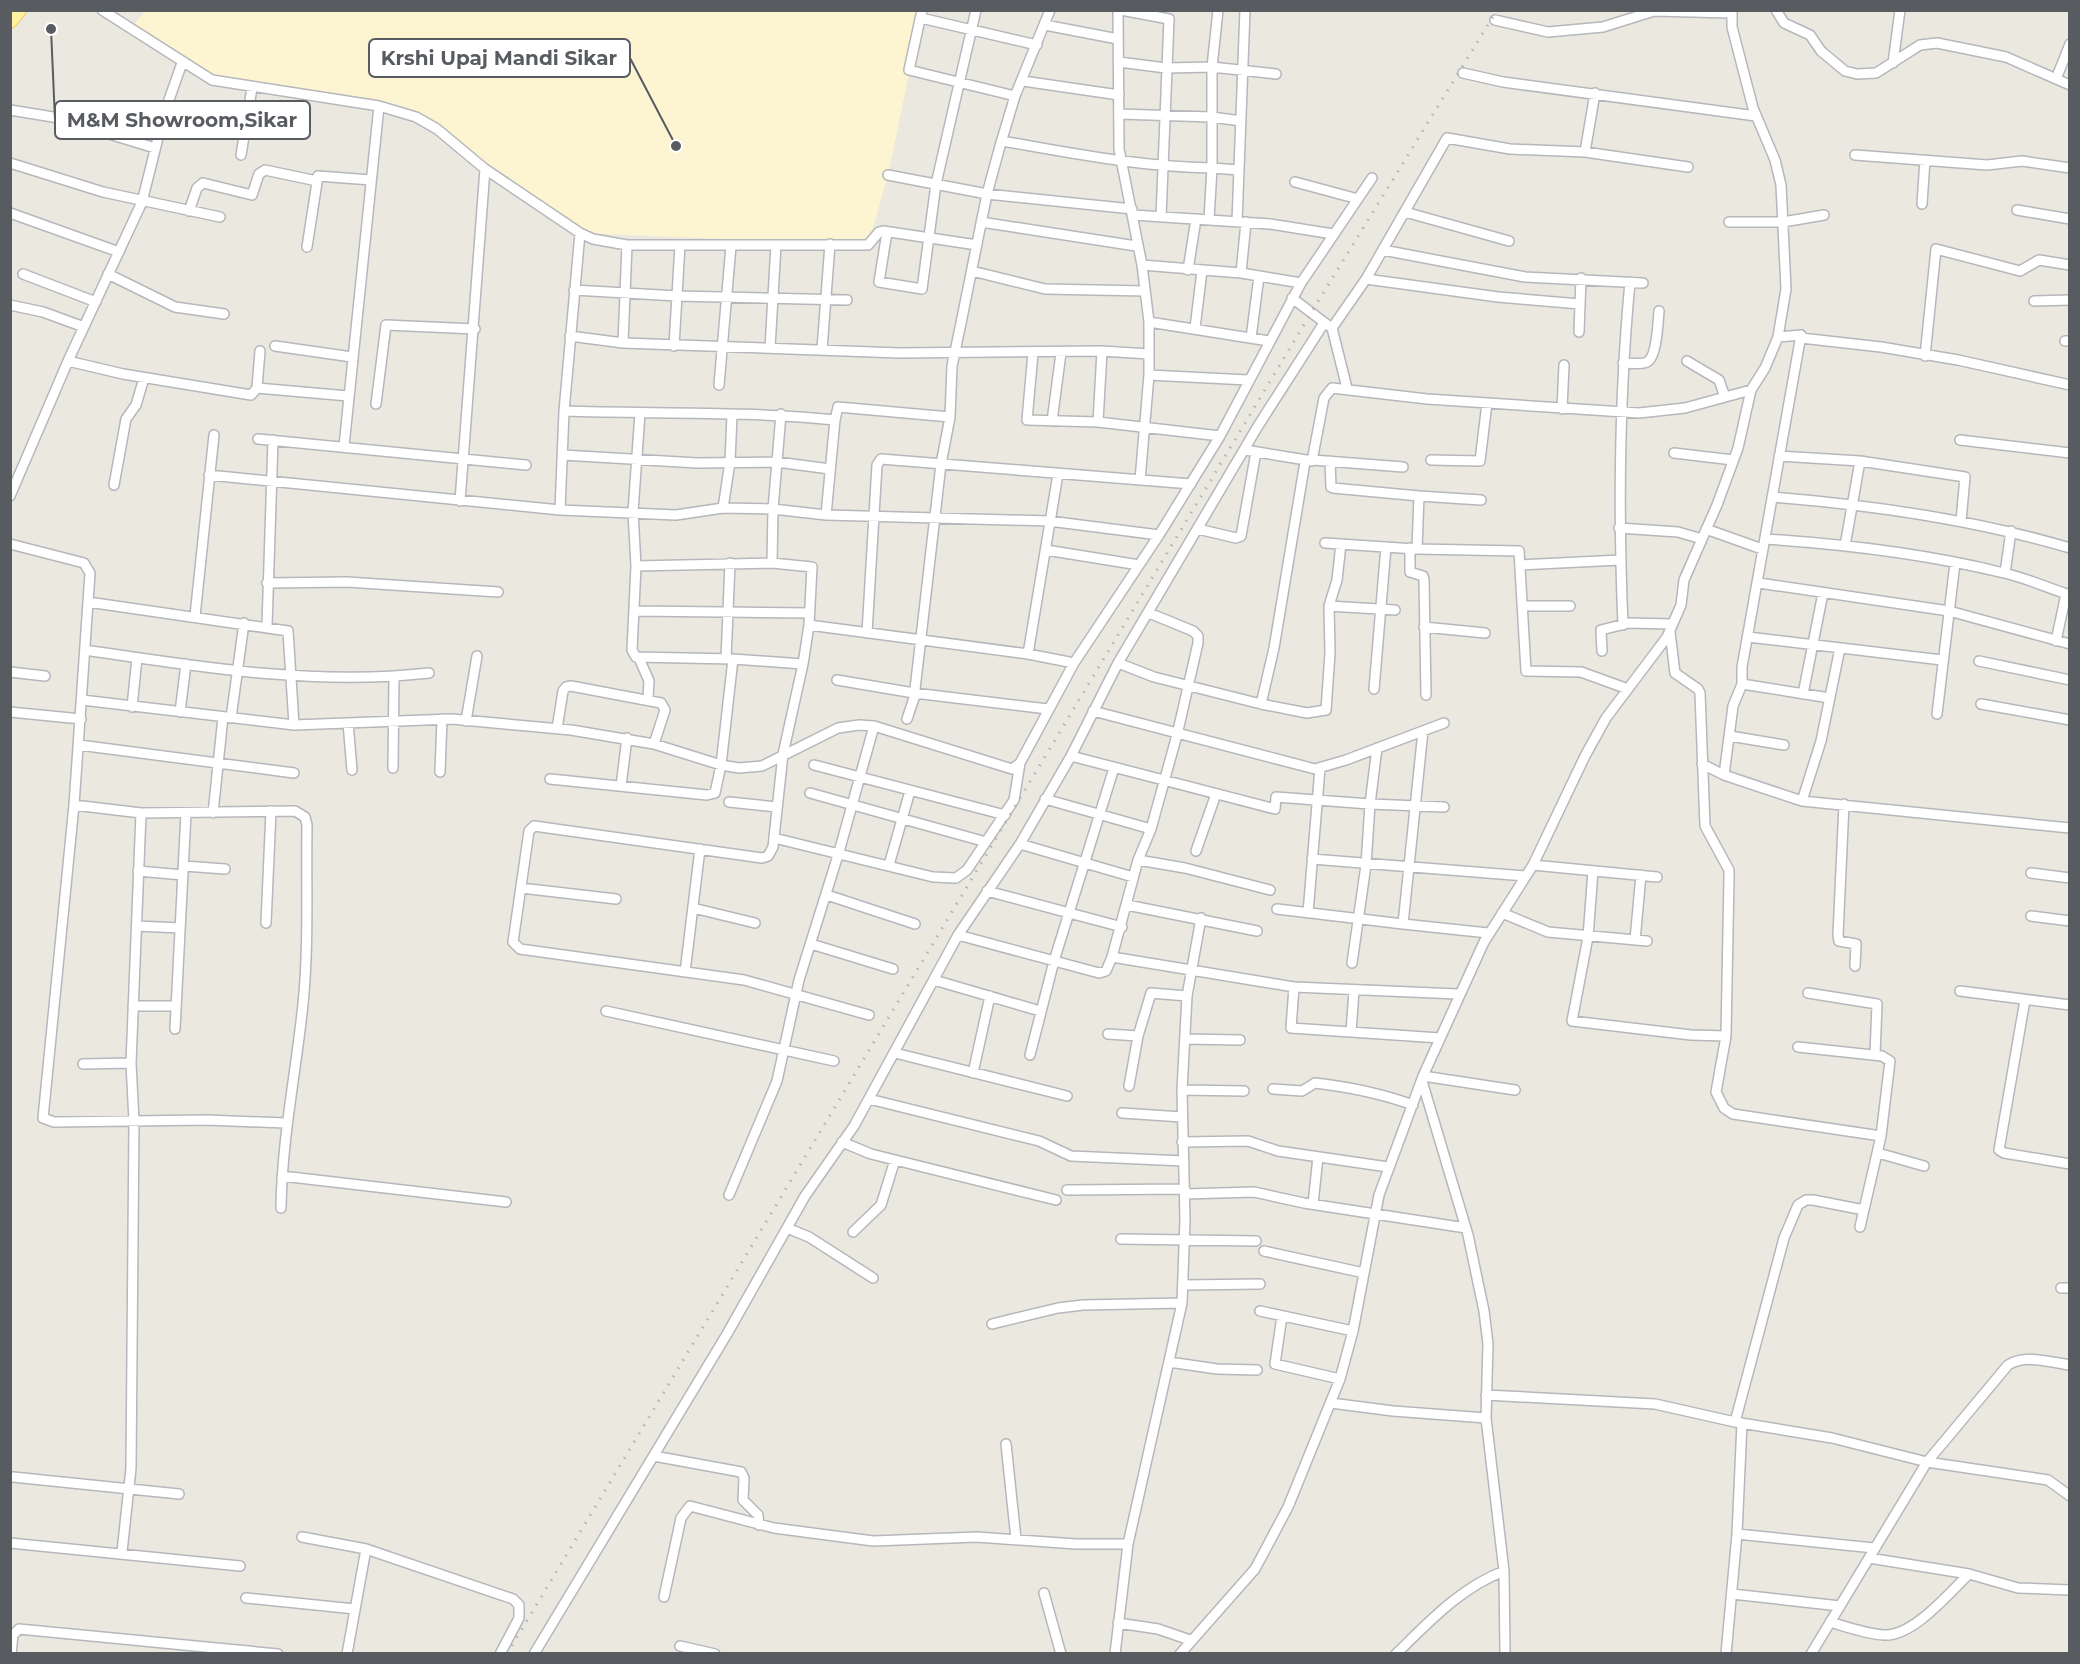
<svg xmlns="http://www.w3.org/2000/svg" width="2080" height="1664" font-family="Montserrat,sans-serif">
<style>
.commercial{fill:#fdf4d2}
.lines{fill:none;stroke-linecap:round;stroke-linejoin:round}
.minor-casing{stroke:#b5b7bc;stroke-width:12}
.primary-casing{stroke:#efc754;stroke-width:16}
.minor{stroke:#fff;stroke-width:9}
.primary{stroke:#fef1a1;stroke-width:14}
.rail{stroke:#b2b3b3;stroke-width:3;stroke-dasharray:1.5 8;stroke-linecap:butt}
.leader{fill:none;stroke:#585b60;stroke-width:2}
.callout-dot{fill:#585b60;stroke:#fff;stroke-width:2}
.callout{fill:#fff;stroke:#585b60;stroke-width:2}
.callout-label{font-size:20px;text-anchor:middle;font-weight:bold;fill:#585b60}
</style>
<rect width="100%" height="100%" fill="#ebe9df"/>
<path class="commercial" d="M145 10 922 11 888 175 868 245 580 233 416 117 212 80 131 29Z"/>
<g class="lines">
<defs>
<path id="minor" d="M102 10 212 80 379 106 416 117 437 129 485 169 580 233 593 239 627 245H868L879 232 883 231 977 245
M922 10 909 70 1015 96
M1118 10 1119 149 1142 265 1149 322V375L1140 480
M1121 10 1169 19 1161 217
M1776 10 1784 23 1810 35 1821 51 1845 71 1857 74 1876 73 1920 45 1937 43 2006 57 2070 85
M921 18 1037 45
M1495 20 1548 32 1603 27 1654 11 1731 13
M1045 25 1118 39
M1119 62 1166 68 1212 67 1276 74
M1893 63 1900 10
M1463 73 1503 82 1756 116
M2056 79 2070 44
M1023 81 1119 95
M10 110 53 117 155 148
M1119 114 1212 117V67L1218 10
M1002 141C1072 153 1140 167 1212 168V117L1241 121
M1585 152 1595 93
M241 155 252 88
M1855 155 1987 165 2022 161 2070 168
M10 163 103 192 220 217
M888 175 987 194 1132 209
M1295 182 1358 199
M1922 204 1925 160
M2017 210 2070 219
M189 211 197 188 203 183 252 195 259 174 265 170 317 181
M1405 212 1509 241
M10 213 119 252
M1133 215 1270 224 1333 234
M1209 219 1212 168 1239 170
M981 222 1136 246
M1237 222 1245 10
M1729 222H1783L1824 215
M887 232 879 282 922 289 936 184 976 10
M627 245 623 343 900 353 1102 351 1149 354
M307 247 318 176 371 180
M1383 250 1525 277 1643 283
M1142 265 1241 273 1301 283
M1188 270 1196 219
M972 271 1045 289 1145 291
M1241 273 1246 222
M23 274 96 302
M108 274 175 307 224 314
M1366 279 1498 297 1580 304
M574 290 677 296 847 300
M1292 298 1329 326
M2034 301 2070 300
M10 305 43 312 84 327
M1149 322 1269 341
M1195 328 1202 271
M1579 332 1581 278
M570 336 623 343
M1251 338 1259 276
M1801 338 1881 347 1958 360 2070 385
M2065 341H2070
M275 346 352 357
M674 346 680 245
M770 348 776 245
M822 349 830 244
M1033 353 1027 420 1098 422 1220 436
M1925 356 1936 249 2020 271 2039 260 2070 265
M68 361 123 374 251 395 257 388 260 351
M1687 361 1719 380 1725 397
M1623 363C1629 363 1641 365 1647 362 1657 357 1658 322 1659 311
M1149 375 1248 380
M719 385 731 246
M257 388 348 396
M1347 388 1332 328 1366 279 1447 138 1510 149 1585 152 1688 167
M376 404 386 325 475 329
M1562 409 1564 365
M564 411C654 414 745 411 835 420L838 407 950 417
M1052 421 1061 353
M1098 422 1102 351
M258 439 526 465
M1960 440 2070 453
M344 446 379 106
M1245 450 1312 461 1324 398 1332 388 1427 399 1639 413 1685 408 1751 390
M1674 453 1733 460
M563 455 697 463 777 462 830 469
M1779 456 1860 461 1965 477 1961 521
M1313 460 1403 467
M1431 460 1480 461 1487 403
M1330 461 1331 487 1333 488 1419 496 1417 549 1519 551 1526 671 1581 672 1628 689
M209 475 560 510 676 515 723 508 773 509 826 515 1049 521 1159 535
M114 485 126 419 136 405 144 378
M10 496 68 361 142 202 164 114 182 63
M1419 496 1481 500
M1772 497C1873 505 1972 519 2070 548
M460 501 485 169
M723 508 730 462 732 415
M560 510 564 411 580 233
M826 515 835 420
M1619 528 1678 532 1702 539
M1198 529 1236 538 1241 536 1256 452
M1706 529 1762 549
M1765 539C1844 544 1927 554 2004 573 2026 578 2048 588 2070 595
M1325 543 1415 549
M10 544 84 563 90 573 74 805 43 1118 54 1122 207 1120 285 1123
M1845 546 1860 461
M1410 548V572L1423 576 1424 580 1426 695
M1046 550 1139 565
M772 563 773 509 781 414
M1520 565 1620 560
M636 566 633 512 640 413
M2005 573 2011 531
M267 583 347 582 498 592
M1759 583 1949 611 2070 644
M88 602 288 631 294 725
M1329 606 1395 610
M1522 606H1570
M636 611 809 613
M1149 613 1193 631 1198 636V643L1177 735 1151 829 1138 860 1112 957 1294 987 1458 994
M195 616 214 435
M809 625 803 664 783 754 773 847 768 856 762 858 534 826 529 831 513 942 520 949 744 980 869 1015
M1623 625C1618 508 1619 398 1630 282
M267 626 273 440
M1424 627 1485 633
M1670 632 1675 673 1698 689 1700 693 1705 826 1729 870V877L1726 1036 1716 1092 1724 1108 1733 1114 1881 1136
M867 633 877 465 881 459 1191 484
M1748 637 1942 660
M2056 641 2066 594
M85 650C199 667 314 686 429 673
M1602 651 1601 630 1629 623 1672 624
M1028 654 1058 474
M639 658 649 681 648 699
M726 659 730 563
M1979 661 2070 680
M1118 663 1154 677 1261 704 1307 713 1326 710 1330 653 1329 606 1337 580 1341 544
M803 664 733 659 636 657 632 650 636 566 772 563 812 567 809 625 1028 654 1074 663
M10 672 45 676
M837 680 914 693 1048 709
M1742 684 1830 698
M1374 689 1386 547
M1803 694 1823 593
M82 700 294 725 452 719 571 730 654 744 721 765 739 768 762 766 838 728 859 725 874 726 1012 769 1020 763 1074 663 1159 535 1220 436 1301 283 1372 178
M1261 704 1274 648 1305 462
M1981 704 2070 720
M132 707 137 658
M1093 711 1315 769 1346 760 1444 723
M10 712 81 719
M180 712 186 664
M1937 714 1955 563
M231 718 244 623
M907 719 914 698 941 464 950 417 952 366 961 323 987 194 1000 146 1015 96 1050 10
M466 721 477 656
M348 723 352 770
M557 729 563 691 566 687 571 686 661 703 665 710 654 744
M1423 731 1403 924 1488 933
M1730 736 1784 745
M79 745 294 773
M1377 748 1370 804 1444 807
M1071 756 1275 809 1276 797 1370 804 1366 865 1352 963
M1702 764 1724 775 1802 801 2070 828
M814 765 1005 815
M393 768 394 677
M440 772 442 719
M1724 775 1733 706 1742 684V667L1801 335 1778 337
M550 779 707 795 715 793 721 765 733 659
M621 786 627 738
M810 793 986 842
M1045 799 1151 829
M1802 801 1821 741 1840 648
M729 802 777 807
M1844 804 1838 935 1839 941 1856 944 1855 966
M74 805 141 813 295 811 305 817 307 825C306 885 309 944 303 1004 296 1073 282 1138 281 1208
M213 813 223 717
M774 838 933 877 956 878 967 870 1014 800 1020 763
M1020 844 1133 877
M1196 851 1216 794
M1312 859 1525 876
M1138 860 1185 868 1270 890
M889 865 910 791
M1533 865 1657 877
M184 866 225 869
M138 871 183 875
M1593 871 1588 937 1572 1021 1691 1035 1726 1036
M2031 873 2070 878
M521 888 616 899
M987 891 1122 927
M827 895 915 924
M1127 905 1257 931
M693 908 755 923
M1277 909 1403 924
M1308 913 1320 768
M1502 913 1548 932 1647 941
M2031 916 2070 921
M266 923 271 811
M137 926 180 928
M958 935 1099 973 1106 971 1112 957
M1635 940 1641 875
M811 944 893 969
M685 972 700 849
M934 980 1040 1011
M1294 987 1291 1028 1440 1038
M1960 991 2070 1005
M1808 993 1877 1004 1875 1055
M2025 1000 1999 1150 2004 1153 2070 1164
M133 1006H176
M606 1011 834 1061
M175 1029 186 813
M1351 1032 1354 991
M1108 1034 1138 1036 1151 993 1187 996
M1185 1039 1240 1040
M1798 1047 1882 1056 1890 1061 1881 1136 1860 1227
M895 1053 1067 1096
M1030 1055 1054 961 1114 768
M83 1064 131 1063
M973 1073 990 996
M1423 1076 1515 1090
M1422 1081 1468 1235 1484 1311 1488 1344 1486 1418 1504 1571 1505 1654
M1129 1086 1138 1036
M1273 1089 1302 1091 1315 1083C1350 1087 1380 1093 1413 1105
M1182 1090 1244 1091
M869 1099 1039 1141 1071 1156 1184 1161
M1122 1113 1182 1117
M842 1142 871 1154 1056 1200
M1182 1142 1248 1141 1278 1151 1388 1167
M1878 1153 1924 1166
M282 1176 506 1202
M1067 1190 1185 1189
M1185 1194 1254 1192 1304 1203 1466 1228
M729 1195 777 1081 799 980 839 852 874 726
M1313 1204 1318 1157
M787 1228 809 1237 873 1278
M853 1232 881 1205 895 1160
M1121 1239 1256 1241
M1264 1251 1364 1273
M1184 1285 1260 1284
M2061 1288H2070
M1260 1311 1353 1331
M1282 1316 1275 1364 1340 1379
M992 1324 1058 1308 1083 1305 1182 1303
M1169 1362 1217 1369 1257 1370
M1486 1395 1655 1404 1735 1422 1832 1438 1927 1462 2048 1480 2070 1496
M1331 1403 1393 1411 1486 1418
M1735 1422 1784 1238 1798 1205 1806 1200H1813L1864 1210
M1006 1444 1016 1539
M654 1456 741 1472 744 1478 743 1500 758 1515 759 1525
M13 1477 179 1494
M1737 1534 1874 1548
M302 1537 366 1549 513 1599 519 1605V1618L500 1654
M10 1543 240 1566
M122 1552 131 1468 134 1121 131 1063 141 813
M1869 1558 1969 1574 2018 1588 2070 1590
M1044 1593 1061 1654
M1732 1594 1840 1606
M664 1597 681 1518 690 1506 774 1528 873 1541 977 1537 1076 1544H1128
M246 1598 355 1609
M1830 1622C1847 1627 1866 1634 1884 1635 1913 1637 1950 1592 1969 1574
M1118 1623 1158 1629 1190 1640
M680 1646 715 1654
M11 1654 13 1635 19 1629 278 1654
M347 1654 366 1549
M534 1654 727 1334 805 1196 854 1126 958 935 1020 844 1071 756 1118 663 1258 426 1324 323
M1115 1654 1128 1544 1182 1303 1185 1220 1182 1090 1187 996 1201 918
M1180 1654 1255 1569 1288 1507 1340 1379 1353 1331 1379 1195 1423 1076 1484 942 1533 865 1585 756 1606 718 1667 637 1681 605 1684 580 1717 505 1738 448 1751 390 1765 368 1778 337 1786 289 1781 185 1775 160 1753 108 1732 27V10
M1396 1654C1429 1622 1460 1588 1504 1571
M1726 1654 1737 1534 1742 1423
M1811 1654 1927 1462 2008 1365C2026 1354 2049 1362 2070 1365"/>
<path id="primary" d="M10 21 19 10"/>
</defs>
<use href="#minor" class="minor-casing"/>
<use href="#primary" class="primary-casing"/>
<use href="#minor" class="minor"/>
<use href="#primary" class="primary"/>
<path class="rail" d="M507 1654 1311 313 1497 10"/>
</g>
<path class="leader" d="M676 146L630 58M51 29L55 120"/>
<g class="callout-dot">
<circle cx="676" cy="146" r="6"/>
<circle cx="51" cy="29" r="6"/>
</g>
<g class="callout">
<rect x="369" y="39" width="261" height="38" rx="6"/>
<rect x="55" y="101" width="255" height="38" rx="6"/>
</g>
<g class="callout-label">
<text x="499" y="65">Krshi Upaj Mandi Sikar</text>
<text x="182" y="127">M&amp;M Showroom,Sikar</text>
</g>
<rect width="2080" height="1664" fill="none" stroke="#585b60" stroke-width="24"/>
</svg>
